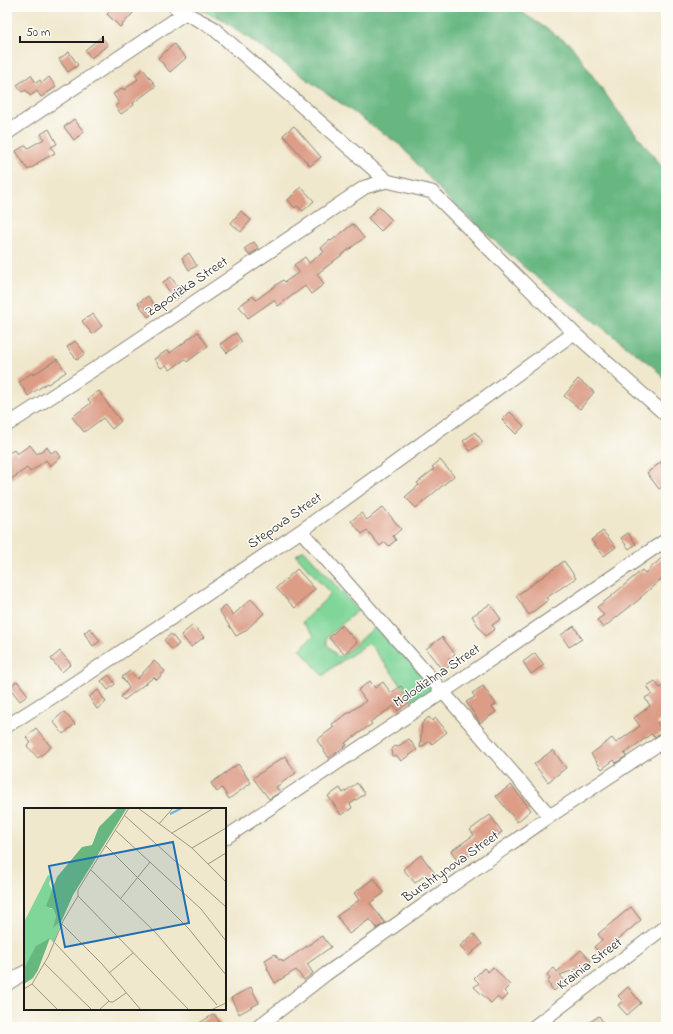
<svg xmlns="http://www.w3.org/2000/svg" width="673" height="1034" font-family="'Indie Flower',sans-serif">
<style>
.green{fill:#80d699;stroke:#4e795a}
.forest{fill:#68b781;stroke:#426a4e}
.building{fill:#dc9c86}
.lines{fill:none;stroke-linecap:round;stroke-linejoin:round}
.street-casing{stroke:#868274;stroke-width:15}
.street{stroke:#fff;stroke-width:13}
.labels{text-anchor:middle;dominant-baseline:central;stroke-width:3;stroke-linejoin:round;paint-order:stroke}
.street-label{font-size:14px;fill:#1c1c1c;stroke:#fdfcf7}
.inset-river{fill:none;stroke:#65b8e1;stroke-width:2}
.inset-road{fill:none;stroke:#9b9686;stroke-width:1}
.view{fill:#1f6fb2;fill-opacity:0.15;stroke:#1f6fb2;stroke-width:2}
.inset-edge{fill:none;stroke:#1c1c1c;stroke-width:2}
</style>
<rect width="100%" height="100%" fill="#fdfcf7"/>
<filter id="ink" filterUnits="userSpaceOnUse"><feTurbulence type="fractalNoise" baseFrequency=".025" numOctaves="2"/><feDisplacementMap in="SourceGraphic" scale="8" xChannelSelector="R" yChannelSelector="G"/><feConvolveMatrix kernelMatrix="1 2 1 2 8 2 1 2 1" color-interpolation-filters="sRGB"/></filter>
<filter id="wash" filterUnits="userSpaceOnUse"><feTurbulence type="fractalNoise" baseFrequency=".012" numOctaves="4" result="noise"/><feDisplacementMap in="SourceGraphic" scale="16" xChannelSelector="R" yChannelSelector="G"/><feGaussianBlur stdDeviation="0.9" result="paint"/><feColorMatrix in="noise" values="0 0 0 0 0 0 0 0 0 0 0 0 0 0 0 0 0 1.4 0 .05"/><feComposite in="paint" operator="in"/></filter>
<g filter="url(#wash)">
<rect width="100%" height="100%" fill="#f0e8cd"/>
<path class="green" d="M194 7H213L220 18Z
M304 550 358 610 327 637V644L338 657 344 655 375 627 406 658 431 686 430 691 415 703 369 643 333 667 323 676 300 649 314 635 302 622 331 594 296 555Z"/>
<path class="forest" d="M213 7H514L571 45 614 106 666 172V381L655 368 525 268 450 201 400 145 220 18Z"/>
<g id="blocks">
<path class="building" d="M114 7H127L133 13 120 27 107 14Z
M101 37 108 45 91 58 85 50Z
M174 44 186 58 170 72 158 58Z
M69 52 78 65 68 72 59 59Z
M143 69 156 86 133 103 134 105 121 114 115 106 119 103 113 94 123 88 124 90 138 79 135 75Z
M31 75 36 83 40 80 42 83 49 77 56 87 41 97 37 91 30 96 26 90 22 92 17 85Z
M74 119 84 132 74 140 64 127Z
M294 126 321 157 310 166 283 135Z
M49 129 57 144 51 147 55 153 37 163 38 164 28 170 16 151 26 145 28 148 44 139 41 134Z
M301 187 314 201 303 211 297 206 295 208 288 200Z
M379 207 392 220 381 231 368 218Z
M241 211 251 220 241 232 231 223Z
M353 224 364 238 317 274 324 284 311 294 305 286 278 306 274 300 248 318 239 306 253 296 256 300 283 280 285 282 299 272 294 265 305 257 309 263 324 252 321 248 330 240 331 241Z
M254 242 259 249 249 255 244 249Z
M189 253 197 266 189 270 182 258Z
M171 277 183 294 175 300 163 282Z
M148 296 158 310 148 317 138 303Z
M93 314 102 326 92 334 82 321Z
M198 332 208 346 187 362 185 359 170 370 166 365 161 368 154 359 168 350 170 353Z
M236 333 242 342 227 353 220 344Z
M75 341 85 353 77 360 67 347Z
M57 359 66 372 48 384 47 383 28 396 19 382 32 373 33 375Z
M578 379 594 392 580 409 564 396Z
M99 391 109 406 121 421 112 429 103 418 84 432 72 417 91 403 88 399Z
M510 412 524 426 516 434 502 420Z
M475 432 483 442 470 451 463 441Z
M30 445 37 454 47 447 51 453 56 450 61 457 50 466 46 460 30 472 27 468 7 482V454L14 450 17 454Z
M666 458V484L659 489 647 473Z
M440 460 454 476 416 508 405 497 419 485 417 483 434 469 432 467Z
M383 507 401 529 393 536 396 540 389 546 385 542 380 546 367 530 362 534 351 521 361 513 367 520Z
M603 531 616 547 604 556 591 540Z
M628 533 636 544 629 549 621 538Z
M666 554V584L661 579 640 598H641L603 628 597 620 604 615 597 607 609 598 642 570 645 573Z
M564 561 576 578 546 598 548 600 529 615 516 596Z
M297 569 315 589 295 608 276 588Z
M251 599 264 613 245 631 236 636 219 610 226 605 233 615Z
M490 604 501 619 492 625 495 629 485 636 472 616Z
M193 625 204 637 191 647 181 635Z
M342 625 357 642 344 654 329 638Z
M574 626 582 639 569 647 561 635Z
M90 628 100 641 93 646 84 633Z
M171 634 179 644 172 650 164 640Z
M442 637 455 654 448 659 452 664 443 671 426 649Z
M60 651 71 664 62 672 51 659Z
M535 653 544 665 531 674 523 662Z
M154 661 165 671 157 680 154 677 124 700 121 697 129 688 122 677 130 671 137 679Z
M109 675 115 684 108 690 101 681Z
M17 681 28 695 20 701 9 687Z
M370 681 375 688 383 682 391 693 401 686 412 700 398 711 394 706 370 722 372 724 345 743 347 745 329 758 317 740 334 727 332 724 366 701 358 690Z
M655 681 660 688 666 684V717L657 723 664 732 654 737 651 734 624 754 626 756 616 763 614 760 602 769 591 754 612 738 616 743 640 726 634 718 650 706 645 698 652 694 647 686Z
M483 686 496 704 492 707 496 712 480 723 466 702 475 697 472 693Z
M98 690 106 702 97 709 89 697Z
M64 712 75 724 63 734 53 721Z
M429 717 432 721 436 718 447 732 432 744 430 741 420 748 422 723Z
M36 728 51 747 38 758 27 746 31 743 26 737Z
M409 739 417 750 401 761 397 756H392L391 750 395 746 397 747Z
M553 750 566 768 548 782 534 764Z
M285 756 296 773 276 787 280 792 269 799 253 778Z
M238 764 251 783 229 799 222 788 217 792 211 783Z
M357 783 365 794 350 804 352 808 341 815 328 796 340 788 343 793Z
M511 785 531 810 517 822 496 796Z
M490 815 502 832 459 863 451 851 474 835 470 830Z
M421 855 437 876 430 881 425 875 415 883 403 869Z
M374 878 384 893 370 903 385 923 377 928 370 919 349 934 337 916 359 900 354 893Z
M631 907 641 920 621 937 602 955 594 947 602 940 598 934Z
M474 934 482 944 468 956 460 946Z
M322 936 331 947 307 964 313 973 304 980 296 970 275 983 267 968 268 967 265 960 275 954 279 960 281 959 283 962Z
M581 950 591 961 579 972 576 969 560 975 565 981 554 991 547 982 550 979 547 974 554 968 557 972Z
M493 967 510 985 504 991 508 995 502 1001 497 997 491 1003 474 987 479 983 474 978 484 968 488 972Z
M251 987 259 1003 239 1014 231 998Z
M628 987 641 1003 627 1015 618 1005 623 1001 618 996Z
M214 1014 223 1027H193Z
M599 1016 606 1027H582Z"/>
</g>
</g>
<g filter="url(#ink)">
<use href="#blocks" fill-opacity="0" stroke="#868274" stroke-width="1"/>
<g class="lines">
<defs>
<path id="street" d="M175 7 185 13 212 27 387 181 432 192 574 333 666 415
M7 133 185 13
M7 425 113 357 365 187 387 181
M301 531 443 692 550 816
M7 726 76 682 301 531 574 333
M225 838 443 692 666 540
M7 984 25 972
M258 1027 326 974 550 816 666 739
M534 1027 666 926"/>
</defs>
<use href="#street" class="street-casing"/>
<use href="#street" class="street"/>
</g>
</g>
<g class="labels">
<g class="street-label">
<text transform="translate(187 287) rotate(-34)">Zaporizka Street</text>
<text transform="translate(285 521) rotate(-35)">Stepova Street</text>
<text transform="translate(437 676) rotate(-34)">Molodizhna Street</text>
<text transform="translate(451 867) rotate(-35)">Burshtynova Street</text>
<text transform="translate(590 964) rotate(-37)">Krainia Street</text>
</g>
</g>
<g transform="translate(24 808)">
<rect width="202" height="202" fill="#f0e8cd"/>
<path d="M24 67 27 69 25 76 29 83 26 101H29L32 108 30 119 38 112 30 135 26 131 13 138 0 160V114Z" fill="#80d699"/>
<path d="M94 0H103L49 87 38 112 29 120 32 108 29 101 22 98 33 69 58 39 68 37 75 19ZM26 130 14 162 9 170 0 176V160L12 138Z" fill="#68b781"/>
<path class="inset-river" d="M146 6 158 0"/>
<path class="inset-road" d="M114 0 168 40 202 74M100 7 202 99M135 16 149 0M91 22 177 101 202 133M148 25 190 0M82 38 165 121 202 167M168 40 202 20M184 56 202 45M67 62 132 125 193 197M54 88 165 202M97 90 126 54M38 116 78 156 117 202M31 135 86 194H89L102 185M20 155 68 202M85 165 109 145M8 176 34 202M0 181 8 176 24 149 39 113 54 88V82L105 0M75 202 85 193M187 202 202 195"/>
<path class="view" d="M149 34 165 115 41 139 25 58Z"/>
<rect width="202" height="202" class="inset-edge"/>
</g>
<rect width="673" height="1034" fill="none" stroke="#fdfcf7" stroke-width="24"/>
<path d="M20 36v6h83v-6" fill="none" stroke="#1c1c1c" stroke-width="2"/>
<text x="26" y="36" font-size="12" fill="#1c1c1c" stroke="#fdfcf7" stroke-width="3" paint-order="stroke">50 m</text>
</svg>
